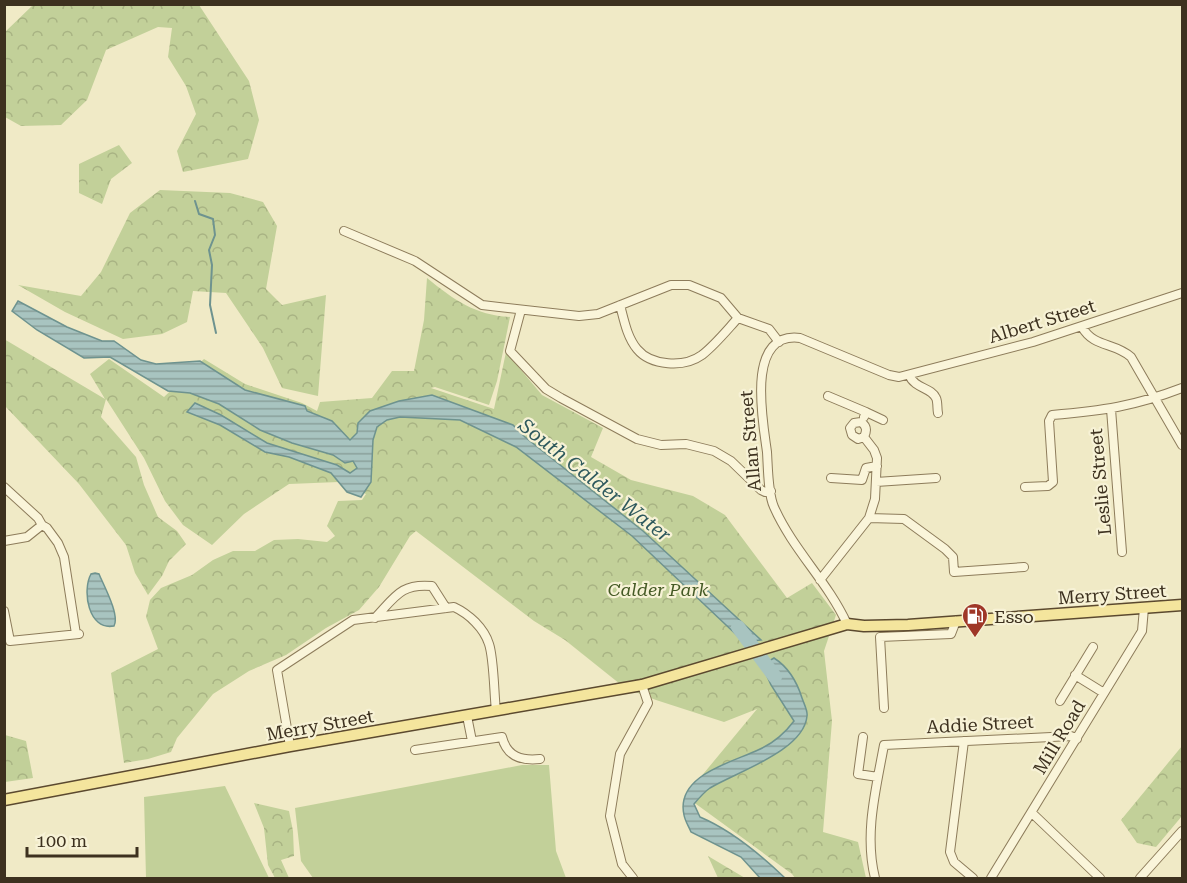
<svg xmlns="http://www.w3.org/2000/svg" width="1187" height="883" font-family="'Roboto Serif',serif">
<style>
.green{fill:#c2d099}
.forest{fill:url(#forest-crowns)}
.water{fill:url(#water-rules);stroke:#6e938f;stroke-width:1.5}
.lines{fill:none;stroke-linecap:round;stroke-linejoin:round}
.stream{stroke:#6e938f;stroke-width:2}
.river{stroke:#a8c4c0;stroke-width:14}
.minor-casing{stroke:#8d7c5b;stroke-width:10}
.major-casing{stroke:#5b492f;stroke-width:13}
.minor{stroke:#faf5da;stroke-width:8}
.major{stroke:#f4e59d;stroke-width:10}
.labels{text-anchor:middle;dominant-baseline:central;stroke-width:4.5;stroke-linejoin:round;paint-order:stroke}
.street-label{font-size:18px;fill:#3d311f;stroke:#f7f2d6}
.park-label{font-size:18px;font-style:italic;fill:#455a25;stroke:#f7f2d6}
.poi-label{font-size:18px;fill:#3d311f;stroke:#f7f2d6;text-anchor:start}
.water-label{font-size:20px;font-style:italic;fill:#2e595d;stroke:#f7f2d6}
</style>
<defs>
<pattern id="forest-crowns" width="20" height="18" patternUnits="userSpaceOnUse" patternTransform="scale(1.5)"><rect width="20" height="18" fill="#c2d099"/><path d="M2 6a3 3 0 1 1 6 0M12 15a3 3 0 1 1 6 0" fill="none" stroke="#a8b383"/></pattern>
<pattern id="water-rules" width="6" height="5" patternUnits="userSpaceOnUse" patternTransform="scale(1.5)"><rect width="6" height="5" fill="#a8c4c0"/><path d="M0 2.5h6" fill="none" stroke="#8aa09b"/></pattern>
</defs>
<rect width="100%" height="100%" fill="#f0eac6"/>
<path class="green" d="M522 765H549L556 851 566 878H313L301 861 295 808Z
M225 786 269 878H146L144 797Z"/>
<path class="forest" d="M33 5H199L249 81 259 120 248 159 183 172 177 151 196 114 186 86 168 57 172 28 158 27 106 50 87 100 61 125 21 126 5 117V32Z
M119 145 132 163 111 179 102 204 79 193V164Z
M160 190 230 193 263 202 277 226 266 289 282 305 326 295 318 396 282 388 263 348 226 293 193 291 187 322 162 334 123 339 65 312 18 285 81 296 101 272 130 213Z
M427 278C454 300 475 315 510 317L497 381 489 405 435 387 431 388 494 409 506 352 542 395 603 428 591 457 631 480 693 496 725 515 787 598 812 583 836 615 824 651 832 721 823 832 858 842 866 878H795L792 874 685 796 757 709 724 722 656 700 625 688 565 640 534 621 416 531 410 536 379 587 359 610 326 628 286 655 249 671 213 694 177 738 171 752 148 759 124 763 111 673 158 649 146 617 150 600 161 588 192 575 213 560 233 551H255L274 540 298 539 327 542 335 536 327 526 338 501 362 500 366 494 339 482 289 484 244 514 212 545 183 525 165 501 144 458 106 399 101 417 136 457 144 485 158 517 177 531 186 544 169 561 162 576 148 595 135 573 126 545 79 484 5 406 4 339 105 399 90 374 109 359 164 397 204 359 245 384 302 403 317 411 320 402 372 398 392 371H414L424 320Z
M5 735 26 741 33 778 5 782Z
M1182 746V816L1156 847 1137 843 1121 820Z
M254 803 289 811 293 831 294 856 281 860 289 878H275L268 865 264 828Z
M708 856 745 878H718Z"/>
<path class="water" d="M18 301 67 327 102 341H114L141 360 156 364 200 361 245 390 305 406 307 411 332 421 350 440 357 433 358 423 370 411 399 401 432 395 513 425 525 437 643 531 761 640 744 642 632 536 516 447 460 420 400 417 387 420 377 427 373 440 371 482 361 497 347 492 331 473 289 457 265 452 220 425 187 412 195 403 221 415 267 443 337 465 350 473 357 468 353 461 345 463 333 455 292 443 260 430 219 404 190 393 168 391 110 357 84 358 37 330 12 311Z
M95 573 99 574C104 586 120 615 114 626 88 631 82 590 91 574Z
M774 658C788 667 797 682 802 698 804 704 808 711 807 716 804 751 736 772 710 788 704 792 699 798 694 804L700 817C731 830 761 855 785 878H760L741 857 691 832C689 827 685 821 684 815 675 775 733 762 758 750 772 744 785 733 794 721L771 685 762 665Z"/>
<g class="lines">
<path class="stream" d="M195 201 199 214 213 219 215 235 209 250 212 265 210 305 216 333"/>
<path class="river" d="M738 627 775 677"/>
<defs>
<path id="minor" d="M344 231 415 261 482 305 579 316 598 314 671 285H689L721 298 738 318 769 329 779 342
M620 305C624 320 627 337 637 349 651 366 684 368 702 355 715 345 727 330 738 318
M521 310 510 351 546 389 561 398 637 439 661 445 686 444 714 451 731 461 761 490 765 492 771 491
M1082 327C1094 348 1114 342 1131 357L1182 445
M909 375C915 389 931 387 936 398 938 402 937 409 938 413
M828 396 866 412
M1111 409 1122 552
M864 417 866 412 883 420
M831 478 862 480 866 468 877 466
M876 482 936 478
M4 487 38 518 42 525 47 528 58 543 64 557 76 634
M1025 487 1048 486 1053 482 1049 421 1052 415C1102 411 1135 406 1182 388
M869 518 904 519 945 549 953 557 954 572 1024 567
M4 541 27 537 42 525
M820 580 869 518 875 499 877 458 874 450 864 437 858 439 852 435 850 428 854 423 861 422C867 426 867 431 864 437
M4 611 10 641 79 634
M375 618C395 597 401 583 432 586L446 608
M847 624C828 582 793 550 774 507 768 494 768 468 767 452 763 422 745 331 800 338L889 375 899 377 1033 342 1182 293
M1075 675 1104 693
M1060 701 1093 647
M884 708 880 637 951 634 956 621
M467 716 472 741
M863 737 858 774 878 777
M964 741 950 852 954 862 973 878
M290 746 277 670 353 620 454 607C469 614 484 628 489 644 494 659 494 694 496 711
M415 750 502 737C507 757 522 761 540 759
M1032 813 1100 878
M633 878 622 864 610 816 620 754 648 703 642 685
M875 878C864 834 876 789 884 745L1071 736 1077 739
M991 878 1142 631 1144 608
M1140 878 1182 831"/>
<path id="major" d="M4 800 290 746 642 685 847 624 864 626 908 625 1182 605"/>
</defs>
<use href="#minor" class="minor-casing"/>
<use href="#major" class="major-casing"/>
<use href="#minor" class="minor"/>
<use href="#major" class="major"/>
</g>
<defs>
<symbol id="fuel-pin" viewBox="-11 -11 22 30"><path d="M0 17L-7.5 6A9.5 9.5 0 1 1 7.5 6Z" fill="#9f3728" stroke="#f7f2d6"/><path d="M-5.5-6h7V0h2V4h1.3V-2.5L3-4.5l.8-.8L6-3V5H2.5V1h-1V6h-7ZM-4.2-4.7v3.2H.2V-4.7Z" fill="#fff"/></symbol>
</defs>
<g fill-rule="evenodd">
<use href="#fuel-pin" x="960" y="601" width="30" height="40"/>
</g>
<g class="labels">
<g class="street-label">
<text transform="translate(1042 321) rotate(-17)">Albert Street</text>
<text transform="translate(750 441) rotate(-95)">Allan Street</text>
<text transform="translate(1100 482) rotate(-95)">Leslie Street</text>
<text transform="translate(1112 594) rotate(-4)">Merry Street</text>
<text transform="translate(980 724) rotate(-3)">Addie Street</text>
<text transform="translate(320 725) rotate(-10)">Merry Street</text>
<text transform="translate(1059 737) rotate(-59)">Mill Road</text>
</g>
<g class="park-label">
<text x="658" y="589">Calder Park</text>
</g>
<g class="poi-label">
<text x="994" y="616">Esso</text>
</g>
<g class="water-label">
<text transform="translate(595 480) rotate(38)">South Calder Water</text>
</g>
</g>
<rect width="1187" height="883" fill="none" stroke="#3d311f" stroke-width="12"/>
<path d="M27 847v9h110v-9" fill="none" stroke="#3d311f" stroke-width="3"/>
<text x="36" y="847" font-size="18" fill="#3d311f" stroke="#f7f2d6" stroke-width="4.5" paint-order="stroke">100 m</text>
</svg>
